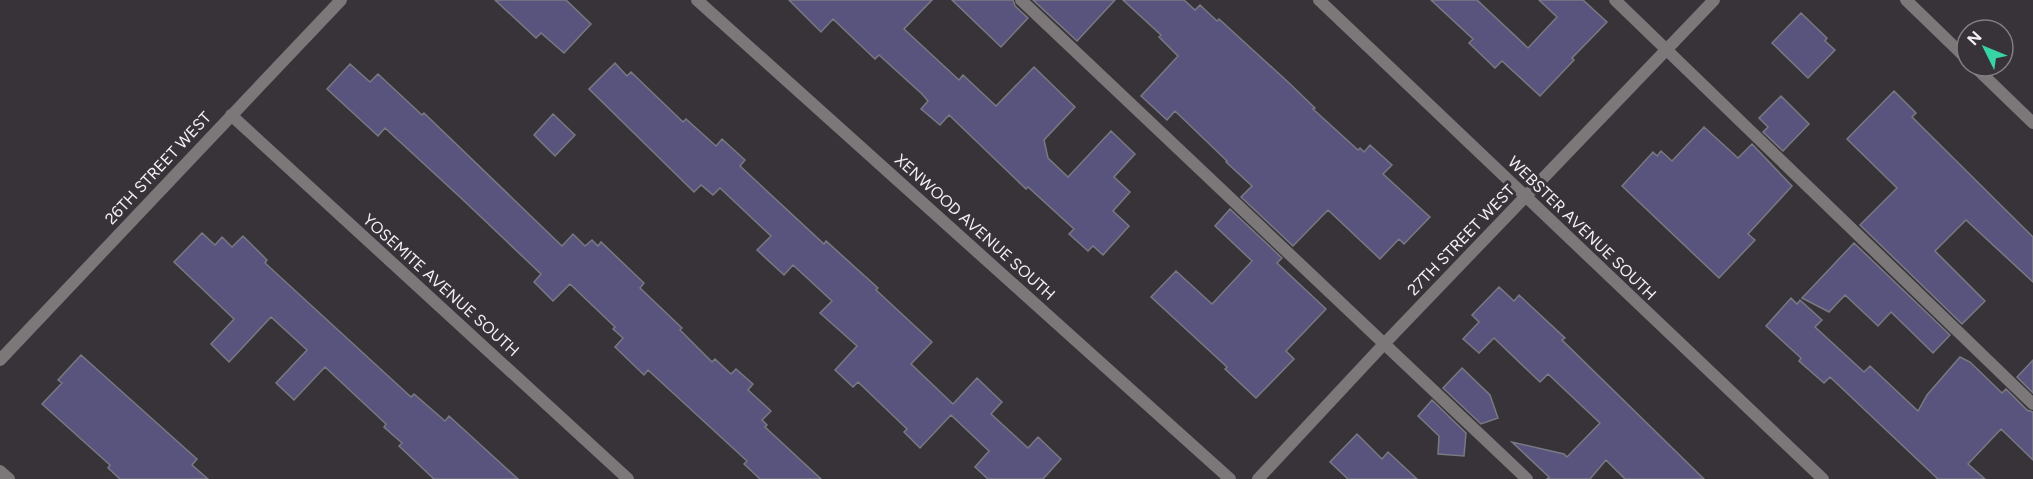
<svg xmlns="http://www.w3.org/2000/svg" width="2033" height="479" font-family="Figtree,sans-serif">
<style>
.building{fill:#59547e;stroke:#797982;stroke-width:1.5}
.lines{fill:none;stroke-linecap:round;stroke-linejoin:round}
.service{stroke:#7c7779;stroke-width:12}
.minor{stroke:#7c7779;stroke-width:12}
.labels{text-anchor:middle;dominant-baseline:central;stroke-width:6;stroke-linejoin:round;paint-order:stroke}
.street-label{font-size:16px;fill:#f3f0f4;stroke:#383239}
</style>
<rect width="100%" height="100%" fill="#383239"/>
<path class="building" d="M495 0H566L591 24 564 53 541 33 536 38Z
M789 0H932L904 29 959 80 963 75 996 106 1034 67 1075 107 1044 140 1048 158 1068 177 1111 131 1135 154 1114 177 1130 192 1113 211 1129 226 1103 255 1093 246 1088 251 1069 234 1074 229 1028 187 1026 189 949 115 940 125 921 109 928 101 922 94 879 55 875 59 833 19 821 32Z
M952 0H1013L1015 6 1028 18 1001 47Z
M1033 0H1115L1077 41Z
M1123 0H1184L1195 10 1200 5 1217 21 1219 19 1288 82 1315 108 1313 109 1358 150 1360 148 1364 152 1370 145 1392 165 1383 174 1430 217 1404 244 1399 239 1380 259 1328 210 1293 246 1241 197 1252 186 1226 162 1227 161 1175 111 1167 120 1141 96 1178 56 1159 37 1161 35Z
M1431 0H1477L1528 48 1557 17 1539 0H1583L1607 22 1572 58 1574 60 1540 96 1502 61 1495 68 1469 43 1473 39Z
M1801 13 1827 38 1825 41 1835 50 1808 78 1772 43Z
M615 63 627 76 631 72 683 122 686 119 716 146 722 139 745 160 740 166 824 244 826 241 878 288 876 290 932 342 911 364 953 404 977 378 1002 402 991 414 1028 448 1038 437 1061 459 1043 479H988L975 467 989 451 951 415 920 448 904 432 907 429 858 382 853 387 835 370 857 346 820 313 832 301 793 265 784 275 757 250 771 236 720 188 713 195 701 185 694 192 589 89Z
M350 64 370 82 378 74 422 115 424 113 562 246 573 234 585 246 592 240 598 246 601 242 644 283 640 288 682 328 680 330 712 362 715 359 731 374 736 369 753 384 748 390 771 411 762 420 767 425 765 427 821 479H760L744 464 747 461 648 370 644 375 615 347 623 338 613 329 615 327 570 284 553 301 534 282 541 274 461 198 385 128 378 136 327 89Z
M1894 91 1916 113 1912 117 2033 237V282L1966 220 1935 251 1985 301 1962 324 1860 225 1897 188 1847 139Z
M1781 96 1809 124 1783 151 1763 132 1768 127 1759 118Z
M553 114 575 135 555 156 534 135Z
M1704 127 1738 158 1752 144 1792 186 1748 234 1755 240 1719 278 1622 186 1653 152 1657 156 1661 151 1672 161Z
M1230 209 1282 258 1277 263 1326 309 1286 351 1294 359 1256 398 1225 369 1227 367 1151 297 1176 271 1212 304 1252 261 1215 226Z
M202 233 215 245 222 237 232 247 243 236 267 260 265 263 411 397 414 394 445 421 449 416 518 479H434L399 446 402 443 384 427 386 424 325 367 294 400 276 383 307 350 271 317 229 362 211 344 234 319 174 262Z
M1854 243 1950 335 1933 353 1891 312 1878 326 1845 295 1829 312 1802 298Z
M1499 287 1514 301 1519 295 1565 338 1562 340 1704 479H1625L1606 460 1590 479H1547L1549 477 1512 442 1564 454 1567 457 1600 423 1548 374 1540 382 1494 338 1479 353 1463 339 1479 322 1472 315Z
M1791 298 1797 304 1800 300 1822 320 1815 327 1864 372 1870 366 1918 411 1927 395 1960 357 1970 362 2002 393 2006 389 2027 410 2033 412V460L2001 429 1968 464 1985 479H1938L1830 377 1824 383 1799 361 1801 358 1766 326Z
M81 355 197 459 192 465 208 479H120L108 468 110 465 42 404 62 383 58 380Z
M2033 360V393L2017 377Z
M1462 368 1490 395 1498 418 1481 424 1443 388Z
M1432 400 1466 433 1464 456 1438 454 1439 436 1418 416Z
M1357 434 1382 459 1388 452 1417 479H1348L1330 462Z"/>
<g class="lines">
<path class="service" d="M1021 0 1527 479
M1615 0 2033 404"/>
<path class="minor" d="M697 0 1230 479
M1319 0 1823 479
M1906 0 1967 59
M1974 66 2033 123
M231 115 628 479
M0 360 341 0
M0 471 9 479
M1258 479 1384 344 1714 0"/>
</g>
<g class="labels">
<g class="street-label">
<text transform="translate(158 168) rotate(-47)">26TH STREET WEST</text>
<text transform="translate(975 227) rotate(42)">XENWOOD AVENUE SOUTH</text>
<text transform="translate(1582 228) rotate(44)">WEBSTER AVENUE SOUTH</text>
<text transform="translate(1461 240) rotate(-46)">27TH STREET WEST</text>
<text transform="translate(441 285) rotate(42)">YOSEMITE AVENUE SOUTH</text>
</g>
</g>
<g transform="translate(1985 48) rotate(313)"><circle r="28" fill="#383239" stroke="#837e84" stroke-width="1.5"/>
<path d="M0-4.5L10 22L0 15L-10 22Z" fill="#37d4a6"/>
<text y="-9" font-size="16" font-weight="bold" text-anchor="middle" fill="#f3f0f4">N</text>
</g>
</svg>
